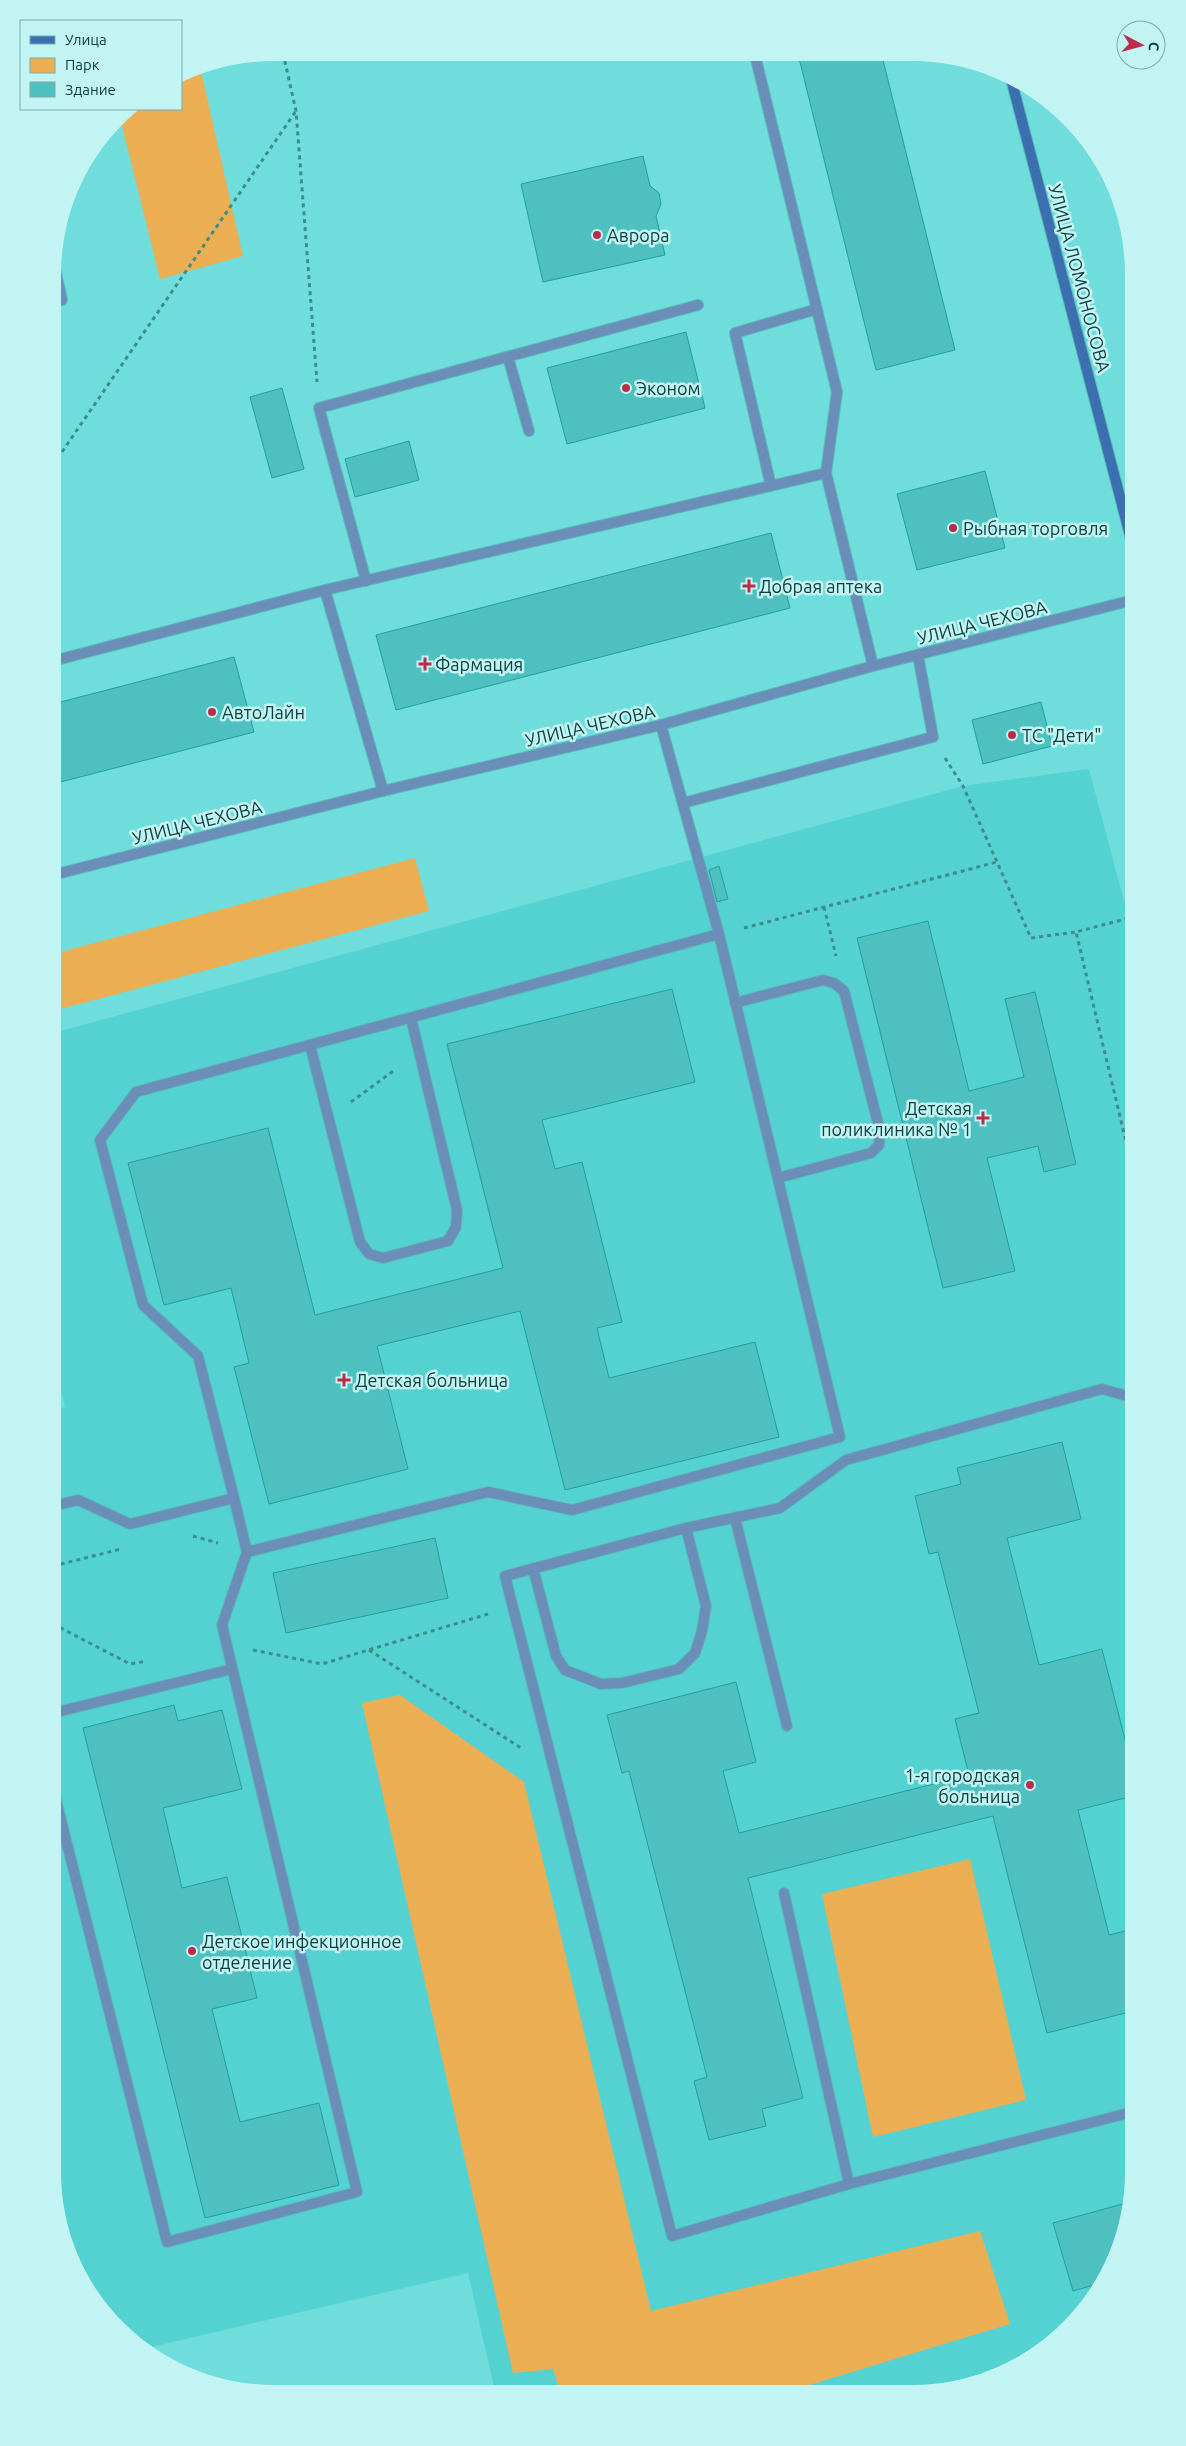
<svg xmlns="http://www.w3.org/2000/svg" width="1186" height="2446" font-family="Ubuntu,sans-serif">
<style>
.built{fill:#54d2d1}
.green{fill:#ecae53}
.building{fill:#4fc0c0;stroke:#219e9e}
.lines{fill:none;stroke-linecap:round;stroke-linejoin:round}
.service-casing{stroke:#59baba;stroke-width:12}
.minor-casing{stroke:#59baba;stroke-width:12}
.secondary-casing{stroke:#59baba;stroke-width:12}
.path{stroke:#3d8d8c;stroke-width:3;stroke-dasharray:4 4;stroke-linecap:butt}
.service{stroke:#6b8eb9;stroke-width:10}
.minor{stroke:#6b8eb9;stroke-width:10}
.secondary{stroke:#3b6faf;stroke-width:10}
.poi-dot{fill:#bc2b49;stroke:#c2f4f3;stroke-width:2}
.labels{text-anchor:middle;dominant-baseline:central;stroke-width:5;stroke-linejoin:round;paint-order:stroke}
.poi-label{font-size:18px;fill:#0f4040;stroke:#c2f4f3;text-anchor:start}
.street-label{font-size:18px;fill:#0f4040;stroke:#c2f4f3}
</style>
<rect width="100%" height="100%" fill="#6edddc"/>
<path class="built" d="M1089 769 1133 935V2187L1117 2257 1079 2318 1035 2356 970 2386 912 2393 495 2391 468 2273 143 2349 128 2338 82 2283 60 2230 53 2172V1411L65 1407 53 1356V1033L963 786Z"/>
<path class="green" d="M200 67 243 256 160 279 120 118 127 109H181V74L189 69Z
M415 858 429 911 53 1011V954Z
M400 1695 524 1782 651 2311 980 2231 1010 2324 783 2393 560 2391 553 2369 513 2373 362 1703Z
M970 1859 1026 2100 873 2137 822 1894Z"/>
<path class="building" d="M808 56H882L955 350 876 370 799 58Z
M643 156 650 186 659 193 661 204 656 216 665 255 543 282 521 184Z
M686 332 705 408 567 444 547 368Z
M282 388 304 469 272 478 250 397Z
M409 441 419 480 355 497 345 459Z
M985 471 1005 548 917 570 897 494Z
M771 533 790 608 396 710 376 635Z
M234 657 254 732 53 784V704Z
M1041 702 1052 746 983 764 972 720Z
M719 866 728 899 717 902 709 870Z
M928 921 969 1091 1024 1077 1005 999 1035 992 1076 1164 1044 1172 1038 1146 987 1158 1015 1271 943 1288 857 938Z
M672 989 695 1082 542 1120 555 1169 582 1162 622 1322 597 1328 609 1378 755 1342 779 1437 565 1490 520 1311 377 1346 408 1469 269 1504 234 1367 249 1363 231 1288 164 1305 128 1163 268 1128 315 1315 503 1268 447 1044Z
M1062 1442 1081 1519 1007 1538 1039 1665 1102 1649 1133 1771V1796L1078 1810 1109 1935 1133 1929V2011L1047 2033 993 1816 748 1878 803 2098 762 2109 766 2126 709 2140 694 2081 707 2077 629 1771 622 1773 607 1715 736 1682 756 1762 723 1771 739 1833 969 1775 955 1719 979 1713 938 1552 929 1554 915 1496 961 1484 957 1468Z
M435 1538 448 1598 286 1633 273 1573Z
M174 1705 178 1721 222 1710 242 1789 163 1808 182 1888 227 1877 257 1998 212 2009 240 2122 319 2103 339 2185 205 2218 83 1728Z
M1130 2202 1117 2257 1101 2283 1073 2291 1053 2223Z"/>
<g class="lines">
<defs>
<path id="service" d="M755 55 837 392 826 473 873 666
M53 260 62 300
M508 357 529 431
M771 486 735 333 817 309
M366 581 319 408 698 305
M325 590 383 791
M53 661 325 590 826 473
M683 803 933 737 918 655
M735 1003 823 980 834 983 844 991 880 1131 879 1145 871 1153 778 1178
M310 1045 360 1242 369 1254 383 1258 448 1241 456 1227 457 1210 411 1018
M53 1506 78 1500 130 1524 234 1498
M735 1518 787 1726
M247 1552 488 1492 572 1510 840 1437 719 934
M533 1568 556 1656 565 1670 601 1684 622 1683 679 1669 695 1653 702 1631 706 1606 686 1528
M53 1713 232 1669
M53 1788 167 2242 357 2192 222 1625 247 1552 234 1498 198 1356 143 1305 100 1140 136 1092 719 934 661 725
M784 1893 849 2184
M1133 2112 849 2184 672 2236 505 1576 686 1528 780 1508 846 1460 1102 1389 1131 1397 1133 1401"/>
<path id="minor" d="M53 875 383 791 661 725 873 666 1133 600"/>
<path id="secondary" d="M1010 75 1133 547"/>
</defs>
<use href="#service" class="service-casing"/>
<use href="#minor" class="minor-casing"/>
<use href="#secondary" class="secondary-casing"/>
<path class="path" d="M283 53 296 111 317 382
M53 465 296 111
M945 758 963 786 1031 938 1076 932
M824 907 836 956
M744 928 997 862
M351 1102 396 1069
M1133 1171 1076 932 1133 917
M193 1536 218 1543
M53 1566 121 1549
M53 1624 130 1664 147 1661
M253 1650 322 1664 488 1614
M369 1650 521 1748"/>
<use href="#service" class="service"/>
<use href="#minor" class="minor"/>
<use href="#secondary" class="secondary"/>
</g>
<g class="poi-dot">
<circle cx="597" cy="235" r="5"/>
<circle cx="626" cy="388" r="5"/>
<circle cx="953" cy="528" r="5"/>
<path d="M746.5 578.5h5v5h5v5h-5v5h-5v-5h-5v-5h5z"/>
<path d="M422.5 656.5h5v5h5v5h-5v5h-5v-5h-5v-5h5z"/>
<circle cx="212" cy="712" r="5"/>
<circle cx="1012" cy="735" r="5"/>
<path d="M980.5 1110.5h5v5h5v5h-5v5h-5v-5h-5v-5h5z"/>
<path d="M341.5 1372.5h5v5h5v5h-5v5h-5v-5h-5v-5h5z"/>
<circle cx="1030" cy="1785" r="5"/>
<circle cx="192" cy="1951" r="5"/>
</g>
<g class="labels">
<g class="poi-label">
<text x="607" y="235">Аврора</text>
<text x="636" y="388">Эконом</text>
<text x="963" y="528">Рыбная торговля</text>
<text x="759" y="586">Добрая аптека</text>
<text x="435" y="664">Фармация</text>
<text x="222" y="712">АвтоЛайн</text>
<text x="1022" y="735">ТС "Дети"</text>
<text x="972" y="1108" text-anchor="end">Детская<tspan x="972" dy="21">поликлиника № 1</tspan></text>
<text x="355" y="1380">Детская больница</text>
<text x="1020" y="1775" text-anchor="end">1-я городская<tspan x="1020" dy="21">больница</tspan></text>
<text x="202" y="1941">Детское инфекционное<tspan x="202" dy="21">отделение</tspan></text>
</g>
<g class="street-label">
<text transform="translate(1080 278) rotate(75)">УЛИЦА ЛОМОНОСОВА</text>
<text transform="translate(982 622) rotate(-14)">УЛИЦА ЧЕХОВА</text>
<text transform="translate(590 725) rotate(-13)">УЛИЦА ЧЕХОВА</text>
<text transform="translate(197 822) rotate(-14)">УЛИЦА ЧЕХОВА</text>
</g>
</g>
<path d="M0 0H1186V2446H0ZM274 61H912A213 213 0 0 1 1125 274V2172A213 213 0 0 1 912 2385H274A213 213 0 0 1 61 2172V274A213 213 0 0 1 274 61Z" fill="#c2f4f3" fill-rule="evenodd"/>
<rect x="20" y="20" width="162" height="90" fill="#c2f4f3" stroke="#7aacab"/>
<rect x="30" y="36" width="25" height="8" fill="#3b6faf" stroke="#7aacab"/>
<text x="65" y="45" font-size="15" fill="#0f4040">Улица</text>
<rect x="30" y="58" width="25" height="15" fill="#ecae53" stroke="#7aacab"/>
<text x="65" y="70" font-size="15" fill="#0f4040">Парк</text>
<rect x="30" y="82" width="25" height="15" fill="#4fc0c0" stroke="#7aacab"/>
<text x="65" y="95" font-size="15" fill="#0f4040">Здание</text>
<g transform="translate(1141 45) rotate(96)"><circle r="24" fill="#c2f4f3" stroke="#7aacab"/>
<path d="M0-4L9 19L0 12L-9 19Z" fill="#bc2b49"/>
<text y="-8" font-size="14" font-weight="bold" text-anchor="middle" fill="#0f4040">С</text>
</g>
</svg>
